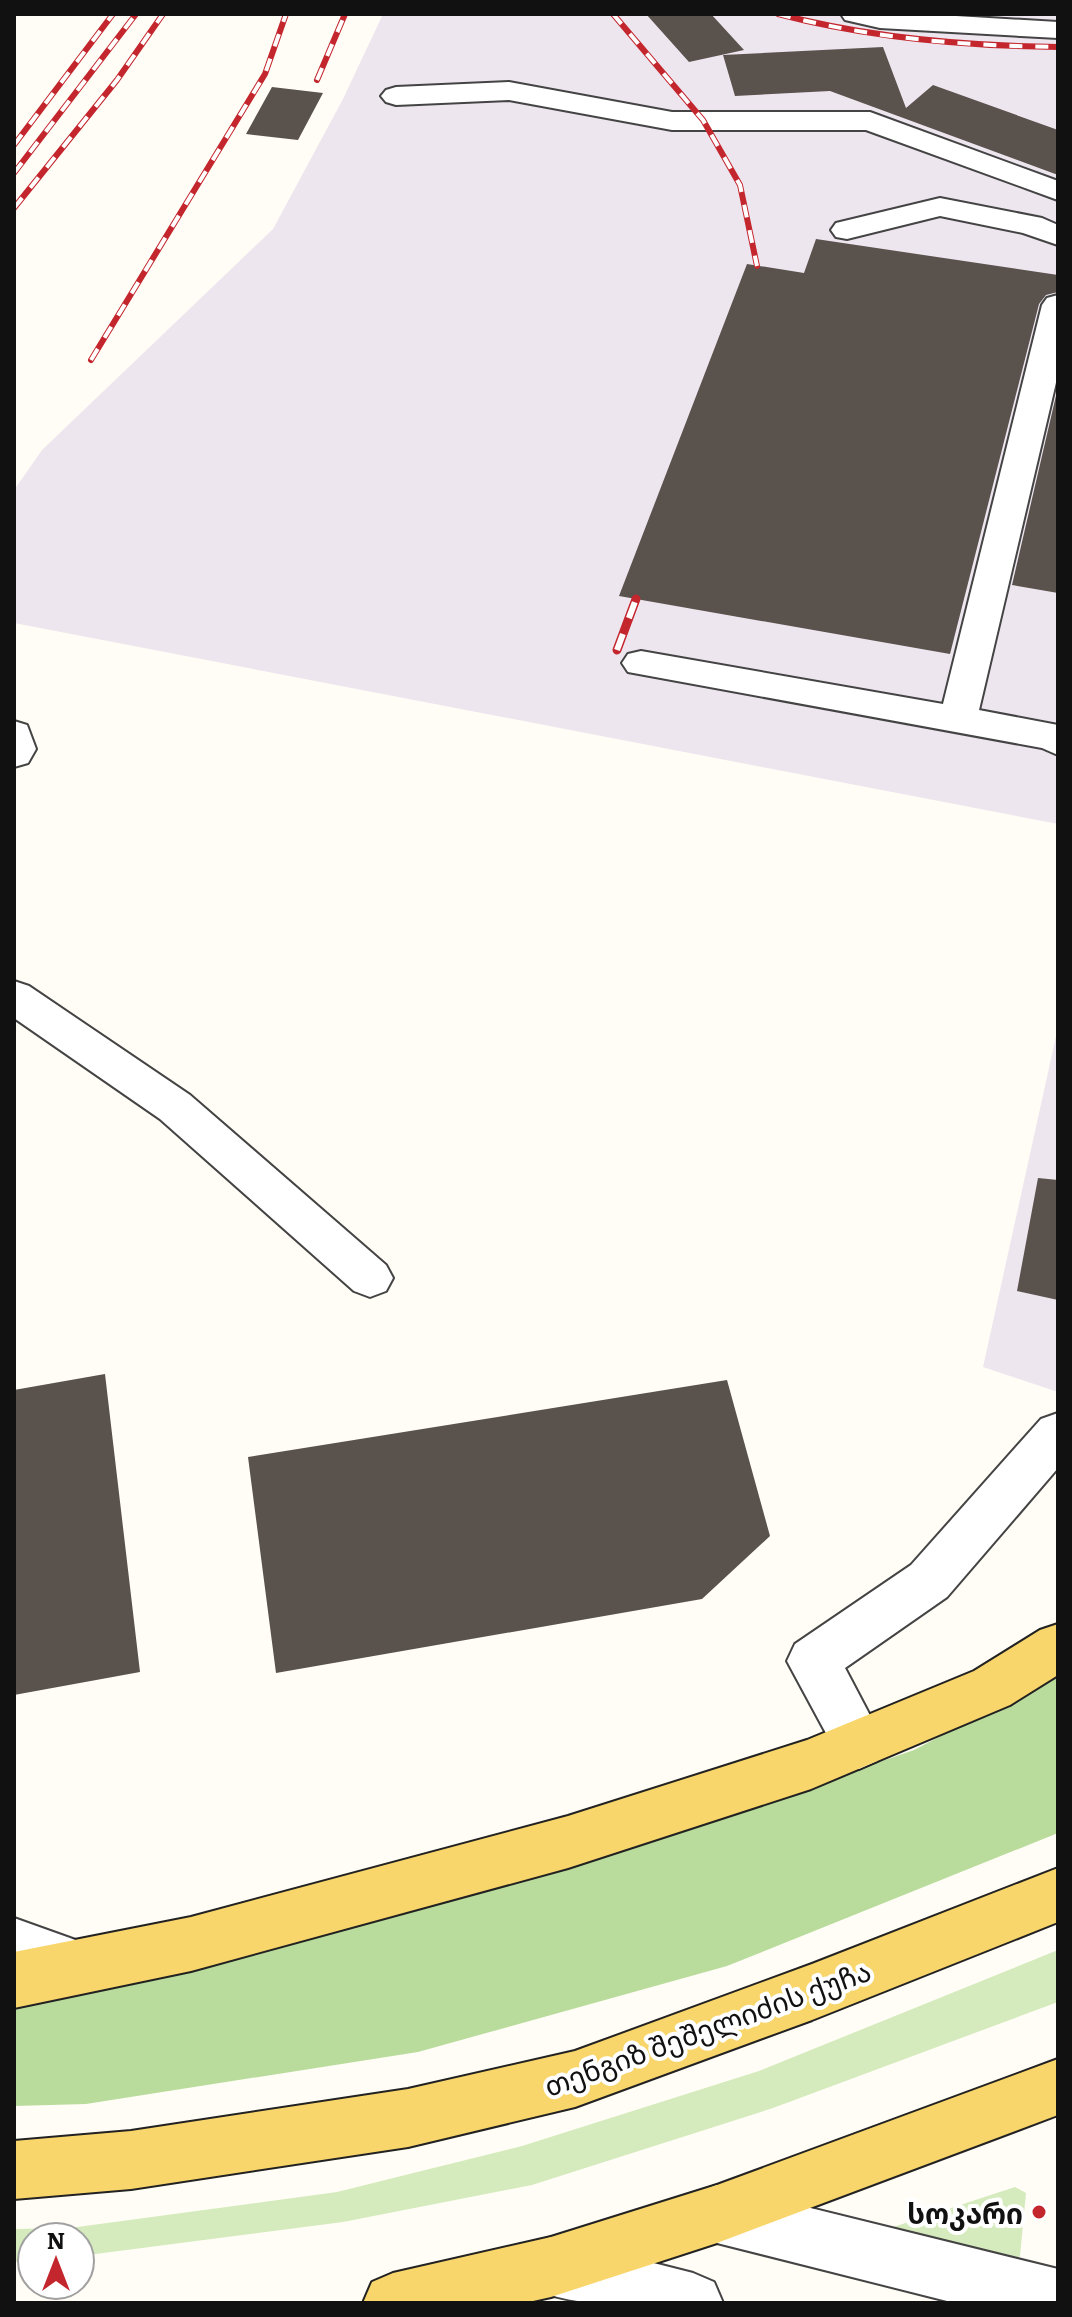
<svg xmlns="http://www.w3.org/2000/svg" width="1072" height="2317" font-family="Literata,'Noto Sans Georgian',serif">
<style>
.industrial{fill:#eee6ef}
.green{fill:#d5ebbd}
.forest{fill:#b9dc9c}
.building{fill:#5a524d}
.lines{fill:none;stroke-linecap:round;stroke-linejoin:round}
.minor-casing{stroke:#444;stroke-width:4}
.major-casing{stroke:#222;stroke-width:4}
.minor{fill:#fff;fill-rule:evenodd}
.major{fill:#f9d66b;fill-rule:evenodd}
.rail-far1-casing{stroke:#c4262e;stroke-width:6}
.rail-casing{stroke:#c4262e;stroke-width:9}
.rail-far1{stroke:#fff;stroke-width:4;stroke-dasharray:13;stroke-linecap:butt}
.rail{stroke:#fff;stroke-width:6;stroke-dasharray:17;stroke-linecap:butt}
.poi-dot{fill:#c4262e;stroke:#fff;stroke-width:3}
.labels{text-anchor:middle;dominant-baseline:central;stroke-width:8;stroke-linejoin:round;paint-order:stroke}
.near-street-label{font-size:28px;fill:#111;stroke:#fff}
.near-poi-label{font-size:28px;font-weight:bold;fill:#111;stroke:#fff;text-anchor:end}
</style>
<rect width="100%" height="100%" fill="#fffdf5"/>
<path class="industrial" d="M383 14H1058V824L14 623V490L42 450 273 229 343 99Z
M1058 1027V1392L983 1367Z"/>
<path class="green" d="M1058 1950V2002L773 2108 532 2185 343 2222 80 2256V2237H32V2260L14 2262V2229L70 2228 337 2192 522 2146 759 2071Z
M1015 2187 1026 2193 1020 2256 1016 2262 869 2235Z"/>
<path class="forest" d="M1058 1675V1833L727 1966 418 2052 86 2104 14 2106V1997L683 1830 914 1750Z"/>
<path class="building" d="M646 14H711L744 50 689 62Z
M883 47 906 108 933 85 1058 130V175L830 91 735 96 723 55Z
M272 87 323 93 298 140 246 134Z
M816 239 1058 275V292L1046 295 1039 304 950 654 619 596 747 264 804 273Z
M1058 387V593L1012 585Z
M1038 1178 1058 1180V1300L1017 1291Z
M105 1374 140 1672 14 1695V1390Z
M727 1380 770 1536 702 1599 276 1673 248 1457Z"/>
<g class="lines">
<defs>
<path id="minor" d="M841 14H923L1058 22V38L880 28 845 20Z
M509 82 672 112H870L1058 181V200L866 130H672L509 100 396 105 386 102 381 96 386 90 396 87Z
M940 198 1042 218 1058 225V245L1023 233 940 216 847 239 836 237 831 230 836 223Z
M1058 295V374L979 710 1058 725V755L1042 748 628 672 622 663 628 654 641 651 943 704 1042 305 1047 298Z
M14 721 27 725 36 749 28 763 14 767Z
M14 981 29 986 190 1095 386 1265 393 1278 386 1291 370 1297 354 1291 160 1119 14 1018Z
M1058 1413V1468L947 1597 845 1668 885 1744 877 1761 859 1769 841 1761 787 1661 795 1644 911 1565 1041 1419Z
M14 1918 95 1947 103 1967 95 1987 75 1995 14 1972Z
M717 2185 1058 2269V2303H955L717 2243 696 2235 688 2214 696 2193Z
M551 2237 693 2273 714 2282 723 2303C659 2303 590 2313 530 2288L521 2267 530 2246Z"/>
<path id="major" d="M1058 1624V1675L1010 1705 811 1789 568 1868 191 1971 14 2008V1952L191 1917 568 1816 807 1740 974 1671 1040 1630Z
M1058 1868V1922L812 2020 575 2107 408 2147 131 2189 14 2199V2141L131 2131 408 2089 575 2051 812 1964Z
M1058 2059V2115L717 2243 551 2297 524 2303H363L372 2282 393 2273 551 2237 717 2185Z"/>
</defs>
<use href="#minor" class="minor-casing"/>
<use href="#major" class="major-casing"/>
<use href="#minor" class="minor"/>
<use href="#major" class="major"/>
<defs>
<path id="rail-far1" d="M613 14 703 120 740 185 757 266
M778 14C870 38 963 46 1058 47
M317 80 345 14
M14 145 113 14
M14 173 136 14
M14 208 117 80 163 14
M91 360 265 74 286 14"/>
<path id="rail" d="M617 650 636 599"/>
</defs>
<use href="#rail-far1" class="rail-far1-casing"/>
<use href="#rail" class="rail-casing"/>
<use href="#rail-far1" class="rail-far1"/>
<use href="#rail" class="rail"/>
</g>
<circle class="poi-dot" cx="1039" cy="2212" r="8"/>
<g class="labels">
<g class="near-street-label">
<text transform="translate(707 2027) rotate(-20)">თენგიზ შეშელიძის ქუჩა</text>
</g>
<g class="near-poi-label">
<text x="1023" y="2212">სოკარი</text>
</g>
</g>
<rect width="1072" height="2317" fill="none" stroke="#111111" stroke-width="32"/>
<g transform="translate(56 2261)"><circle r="38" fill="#ffffff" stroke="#a0a0a0" stroke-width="2"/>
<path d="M0-6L14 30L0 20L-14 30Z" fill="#c4262e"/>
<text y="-12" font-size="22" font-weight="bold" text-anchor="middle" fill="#111111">N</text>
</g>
</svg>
